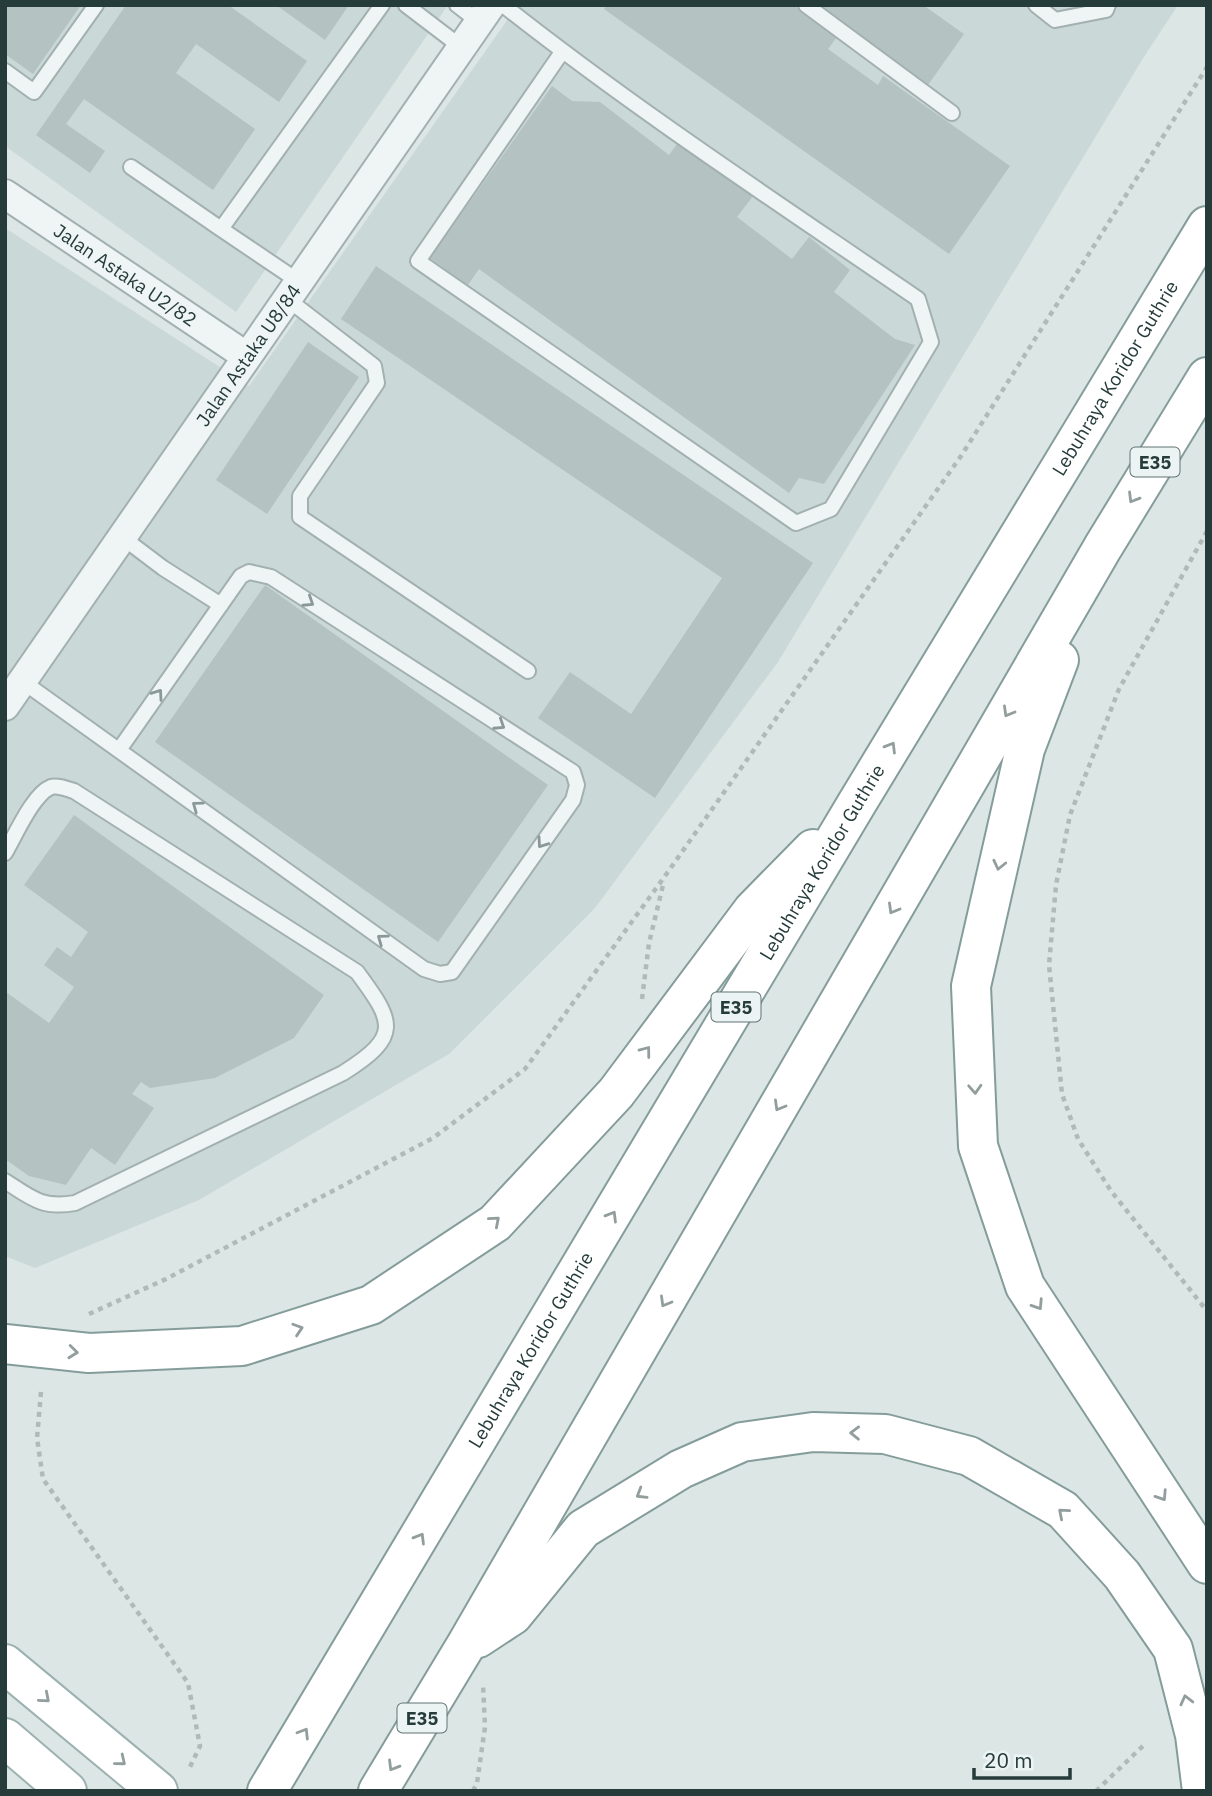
<svg xmlns="http://www.w3.org/2000/svg" width="1212" height="1796" font-family="'IBM Plex Sans',sans-serif">
<style>
.built{fill:#cad8d7}
.building{fill:#b4c3c2}
.lines{fill:none;stroke-linecap:round;stroke-linejoin:round}
.lane-casing{stroke:#a2b0af;stroke-width:18}
.street-casing{stroke:#a2b0af;stroke-width:32}
.primary-casing{stroke:#9cb2b0;stroke-width:42}
.highway-casing{stroke:#849d9a;stroke-width:42}
.path{stroke:#afbab9;stroke-width:4.5;stroke-dasharray:5 5;stroke-linecap:butt}
.lane{stroke:#eff5f4;stroke-width:14}
.street{stroke:#eff5f4;stroke-width:28}
.primary{stroke:#fff;stroke-width:38}
.highway{stroke:#fff;stroke-width:38}
.oneway{stroke:#929e9d}
.oneway2{stroke:#8a9898}
.labels{text-anchor:middle;dominant-baseline:central;stroke-width:5;stroke-linejoin:round;paint-order:stroke}
.shield{fill:#ecf4f3;stroke:#617372;stroke-width:2}
.shield-label{font-size:18px;font-weight:bold;fill:#263c3b}
.street-label{font-size:19px;fill:#263c3b;stroke:#ecf4f3}
</style>
<rect width="100%" height="100%" fill="#dce6e5"/>
<path class="built" d="M5 5H448L236 312 5 146Z
M518 5H1178L1142 60 778 662 595 908 449 1054 199 1200 35 1268 5 1256V228L249 386Z"/>
<path class="building" d="M5 5H81L33 74 5 54Z
M126 5H228L307 61 279 102 196 44 176 73 255 129 213 190 84 99 66 124 105 151 90 173 36 135Z
M276 5H349L325 40Z
M606 5H793L837 37 828 49 878 85 883 76 1010 166 949 254 604 9Z
M816 5H923L964 34 928 85Z
M552 86 572 101 600 102 669 155 680 140 753 196 737 217 792 259 809 237 850 270 834 292 895 339 915 345 824 484 799 478 789 493 479 269 468 285 430 258Z
M376 266 813 563 655 798 538 718 570 672 631 714 722 578 341 319Z
M308 342 359 377 267 514 216 480Z
M265 585 548 785 438 942 155 742Z
M74 815 324 995 294 1038 215 1078 150 1088 141 1082 132 1094 154 1108 115 1165 91 1148 66 1185 29 1176 5 1159V994L6 992 49 1023 74 987 44 965 57 947 71 957 88 932 24 885Z"/>
<g class="lines">
<defs>
<path id="lane" d="M406 5 461 47
M457 5 479 22
M503 5C636 110 778 203 918 299L931 342 831 509 796 523 418 261 562 52
M806 5 952 113
M1036 5 1055 20 1106 10 1108 5
M5 71 34 92 96 5
M131 167 221 229 382 5
M221 229 298 281
M286 298 374 366 377 383 300 496V517L528 671
M122 537 163 568 221 605
M22 681 424 969 440 974 452 972 573 800 577 785 573 772 271 577 249 572 241 576 119 750
M5 853C15 836 33 794 51 787 58 785 67 789 74 791L357 972C394 1022 402 1036 343 1073L75 1203C43 1209 31 1198 5 1181"/>
<g id="street">
<path id="s1" d="M5 194 246 356"/>
<path id="s2" d="M5 706 491 5"/>
</g>
<path id="primary" d="M5 1664 158 1791
M5 1738 67 1791"/>
<g id="highway">
<path d="M1059 660 1025 749 971 986 978 1146 1025 1286 1207 1564"/>
<path d="M5 1344 89 1353 242 1346 371 1305 495 1223 616 1093 753 910 813 849"/>
<path d="M478 1638 513 1615 583 1529 681 1469 742 1442 813 1432 885 1434 969 1456 1063 1510 1122 1575 1173 1649 1195 1735 1202 1791"/>
<path id="s3" d="M267 1791 857 803 1207 226"/>
<path d="M378 1791 466 1645 1103 547 1207 377"/>
</g>
</defs>
<use href="#lane" class="lane-casing"/>
<use href="#street" class="street-casing"/>
<use href="#primary" class="primary-casing"/>
<use href="#highway" class="highway-casing"/>
<path class="path" d="M1207 531 1119 689 1070 815 1056 885 1049 965 1062 1094 1078 1139 1111 1191 1207 1311
M642 999 649 943 664 881
M89 1314 166 1279 433 1138 525 1069 665 876 961 456 1207 67
M41 1392 37 1438 43 1479 188 1683 200 1746 188 1771
M473 1791 477 1783 485 1727 483 1684
M1096 1791 1144 1745"/>
<use href="#lane" class="lane"/>
<use href="#street" class="street"/>
<use href="#primary" class="primary"/>
<use href="#highway" class="highway"/>
</g>
<defs><path id="oneway-chevron" d="M-2-3.5L2.5 0L-2 3.5" fill="none" stroke-width="1.6" stroke-linecap="round" stroke-linejoin="round" transform="scale(1.75)"/></defs>
<g class="oneway">
<use href="#oneway-chevron" transform="translate(1133 498) rotate(121)"/>
<use href="#oneway-chevron" transform="translate(1008 712) rotate(120)"/>
<use href="#oneway-chevron" transform="translate(891 747) rotate(-59)"/>
<use href="#oneway-chevron" transform="translate(999 865) rotate(103)"/>
<use href="#oneway-chevron" transform="translate(893 909) rotate(120)"/>
<use href="#oneway-chevron" transform="translate(646 1051) rotate(-53)"/>
<use href="#oneway-chevron" transform="translate(975 1089) rotate(87)"/>
<use href="#oneway-chevron" transform="translate(779 1106) rotate(120)"/>
<use href="#oneway-chevron" transform="translate(612 1216) rotate(-59)"/>
<use href="#oneway-chevron" transform="translate(495 1221) rotate(-41)"/>
<use href="#oneway-chevron" transform="translate(665 1302) rotate(120)"/>
<use href="#oneway-chevron" transform="translate(1038 1305) rotate(57)"/>
<use href="#oneway-chevron" transform="translate(298 1329) rotate(-18)"/>
<use href="#oneway-chevron" transform="translate(73 1352) rotate(6)"/>
<use href="#oneway-chevron" transform="translate(855 1433) rotate(-179)"/>
<use href="#oneway-chevron" transform="translate(641 1494) rotate(149)"/>
<use href="#oneway-chevron" transform="translate(1162 1496) rotate(57)"/>
<use href="#oneway-chevron" transform="translate(1063 1513) rotate(-139)"/>
<use href="#oneway-chevron" transform="translate(420 1538) rotate(-59)"/>
<use href="#oneway-chevron" transform="translate(45 1698) rotate(41)"/>
<use href="#oneway-chevron" transform="translate(1186 1700) rotate(-104)"/>
<use href="#oneway-chevron" transform="translate(304 1733) rotate(-58)"/>
<use href="#oneway-chevron" transform="translate(121 1761) rotate(39)"/>
<use href="#oneway-chevron" transform="translate(393 1766) rotate(121)"/>
</g>
<g class="oneway2">
<use href="#oneway-chevron" transform="translate(309 602) rotate(33)"/>
<use href="#oneway-chevron" transform="translate(158 694) rotate(-55)"/>
<use href="#oneway-chevron" transform="translate(500 725) rotate(33)"/>
<use href="#oneway-chevron" transform="translate(197 806) rotate(-144)"/>
<use href="#oneway-chevron" transform="translate(542 843) rotate(125)"/>
<use href="#oneway-chevron" transform="translate(382 939) rotate(-144)"/>
</g>
<g class="labels">
<g class="shield">
<rect x="1130.5" y="447.5" width="49" height="29" rx="5"/>
<rect x="711.5" y="992.5" width="49" height="29" rx="5"/>
<rect x="397.5" y="1703.5" width="49" height="29" rx="5"/>
</g>
<g class="shield-label">
<text x="1155" y="462">E35</text>
<text x="736" y="1007">E35</text>
<text x="422" y="1718">E35</text>
</g>
<g class="street-label">
<text stroke="none"><textPath href="#s1" startOffset="145">Jalan Astaka U2/82</textPath></text>
<text stroke="none"><textPath href="#s2" startOffset="427">Jalan Astaka U8/84</textPath></text>
<text stroke="none"><textPath href="#s3" startOffset="1648">Lebuhraya Koridor Guthrie</textPath></text>
<text stroke="none"><textPath href="#s3" startOffset="1082">Lebuhraya Koridor Guthrie</textPath></text>
<text stroke="none"><textPath href="#s3" startOffset="514">Lebuhraya Koridor Guthrie</textPath></text>
</g>
</g>
<rect width="1212" height="1796" fill="none" stroke="#263c3b" stroke-width="14"/>
<path d="M974 1768v10h96v-10" fill="none" stroke="#263c3b" stroke-width="3.5"/>
<text x="984" y="1768" font-size="21" fill="#263c3b" stroke="#ecf4f3" stroke-width="5" paint-order="stroke">20 m</text>
</svg>
